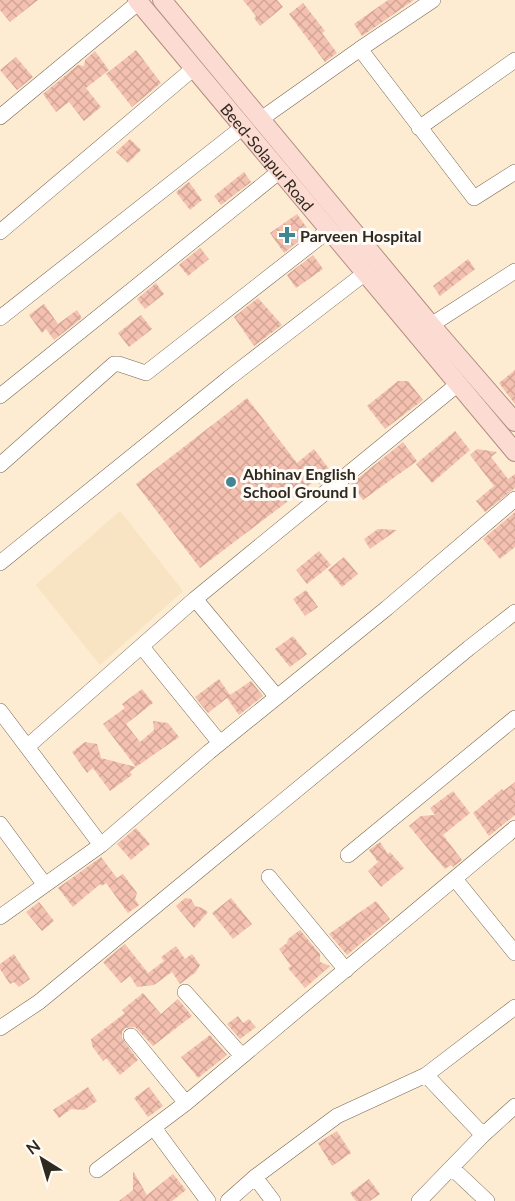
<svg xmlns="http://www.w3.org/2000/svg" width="515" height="1201" font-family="Lato,sans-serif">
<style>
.built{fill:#f8e3c2}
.building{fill:url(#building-cross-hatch)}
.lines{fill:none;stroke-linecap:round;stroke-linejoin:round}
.minor-casing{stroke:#766851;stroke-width:16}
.major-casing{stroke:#b38d80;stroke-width:20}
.minor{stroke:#fff;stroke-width:15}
.major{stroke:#fcdbd2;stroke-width:18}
.poi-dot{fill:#418693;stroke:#fffbf6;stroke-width:2}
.labels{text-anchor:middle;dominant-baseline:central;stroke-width:6;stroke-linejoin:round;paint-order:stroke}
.street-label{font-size:16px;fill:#2f291f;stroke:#fffbf6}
.poi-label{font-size:16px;font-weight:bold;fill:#2f291f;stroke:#fffbf6;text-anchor:start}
</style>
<defs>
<pattern id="building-cross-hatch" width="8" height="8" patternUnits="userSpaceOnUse" patternTransform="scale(1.5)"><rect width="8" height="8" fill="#f4c0af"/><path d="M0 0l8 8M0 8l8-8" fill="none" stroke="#d2a596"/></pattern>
</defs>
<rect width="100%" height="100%" fill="#fdecd2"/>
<path class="built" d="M120 511 183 591 100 665 36 585Z"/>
<path class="building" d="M0 0H38L10 22 0 10Z
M243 0H277L283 7 260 26 254 18 256 16Z
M388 0H414L362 36 354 24Z
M303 3 325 31 322 33 337 53 325 62 289 14Z
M136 50 161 83 132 107 106 74Z
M95 51 109 70 86 88 101 107 84 121 69 102 56 112 43 94 78 65 84 66 85 60Z
M16 57 33 77 17 90 0 70Z
M130 139 141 150 128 163 116 152Z
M244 172 251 182 221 205 214 196Z
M189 182 202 200 190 210 176 192Z
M297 214 310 232 284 253 270 233Z
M200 248 209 259 188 276 179 265Z
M313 255 323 269 296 288 287 275Z
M468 259 475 269 440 296 433 286Z
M156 283 164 294 145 309 137 299Z
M258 298 282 325 254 346 234 317Z
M44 304 58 324 77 310 82 318 54 340 46 329 42 333 29 315Z
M141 315 152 329 129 347 118 333Z
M515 370V404L499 383Z
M398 381H408L423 400 385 429 367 406Z
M247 398 297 463 314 449 332 473 319 484 316 480 200 568 136 484Z
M455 431 470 450 432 483 416 464Z
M403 442 417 461 363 500 351 484Z
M477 449 497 452 491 457 508 479 515 474V488L485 512 476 501 494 486 470 455Z
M515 512V547L500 559 483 539Z
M378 529 397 530 370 549 364 539Z
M319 551 331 565 307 584 296 570Z
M344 557 358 574 342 587 328 570Z
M306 590 318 607 305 616 293 599Z
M293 636 307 654 290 667 275 649Z
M219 679 230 695 251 681 263 696 239 715 227 698 208 713 195 697Z
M142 689 153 703 126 724 140 742 154 730 153 721 168 723 179 737 136 767 103 724 125 708 122 704Z
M85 742 97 744 101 758 136 767 130 772 132 775 110 791 93 768 87 773 72 752Z
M515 782V815L489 836 473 813 502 789 503 791Z
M453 791 470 813 443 835 462 860 453 867 451 865 445 869 409 826 421 816 435 815 430 808Z
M136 828 150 844 131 860 117 844Z
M380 842 388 854 390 852 404 868 381 887 368 871 378 862 369 850Z
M101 857 117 878 123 874 137 893 135 899 139 905 128 913 106 883 102 886 100 884 73 907 58 888Z
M185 898 191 899 195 906 202 908 208 912 194 928 176 906Z
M231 898 252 924 233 939 212 913Z
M376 901 390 919 347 955 329 934Z
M39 902 54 921 42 931 26 912Z
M300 930 320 954V962L330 966 305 988 288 968 291 966 279 949 287 943 288 939Z
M125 944 148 973 164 961 161 957 176 946 185 959 192 954 200 965 196 972 180 984 172 972 154 985 137 987 130 976 121 983 103 962Z
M14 954 30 979 19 987 14 982 10 984 0 969V964Z
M143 993 161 1014 178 999 192 1016 153 1046 135 1027 125 1028 122 1032V1038L138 1060 120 1075 106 1058 103 1061 92 1046 91 1039 125 1013 122 1010Z
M238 1016 243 1023 249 1019 256 1027 240 1039 227 1024Z
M210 1035 227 1055 198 1078 181 1057Z
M88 1087 97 1101 84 1110 71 1109 59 1118 53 1110Z
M149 1087 163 1106 148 1117 134 1098Z
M337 1131 351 1153 332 1166 318 1143Z
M133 1171 147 1195 173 1174 186 1190 172 1201H119L133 1190Z
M369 1179 380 1194 370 1201H356L350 1193Z"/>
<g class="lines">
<defs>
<path id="minor" d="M360 49 474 198 515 172
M0 117 139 2
M261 119 360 49 433 0
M419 128 515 60
M0 232 194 68
M0 318 243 127
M431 325 515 271
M0 396 280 171
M0 465 114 364H119L146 373 329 230
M0 563 229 378 360 277 364 272
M195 599 277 697
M142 647 220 743
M0 711 101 845
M28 746 195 599 458 384
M0 824 45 885
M348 855 515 718
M269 877 346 970
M455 879 515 953
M0 917 101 845 209 752 387 608 515 499
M185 992 242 1056
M0 1028 39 1002 469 648 515 612
M131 1036 186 1103
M154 1128 208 1201
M483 1135 515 1106
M452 1168 487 1201
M97 1170 186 1103 515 828
M255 1177 273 1201
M228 1201 255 1177 337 1116 426 1075
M419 1201 483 1135 426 1075 515 1007"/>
<g id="major">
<path id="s1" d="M137 0 515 452"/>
<path d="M162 0 431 325 515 422"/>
</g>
</defs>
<use href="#minor" class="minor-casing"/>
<use href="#major" class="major-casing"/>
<use href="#minor" class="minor"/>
<use href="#major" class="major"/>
</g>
<g class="poi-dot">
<path d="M284 226h6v6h6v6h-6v6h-6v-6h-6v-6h6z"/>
<circle cx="231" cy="482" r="6"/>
</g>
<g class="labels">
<g class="street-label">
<text stroke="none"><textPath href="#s1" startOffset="204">Beed-Solapur Road</textPath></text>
</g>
<g class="poi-label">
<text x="300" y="235">Parveen Hospital</text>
<text x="243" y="473">Abhinav English<tspan x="243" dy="18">School Ground I</tspan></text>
</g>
</g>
<g transform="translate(42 1159) rotate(323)" stroke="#fffbf6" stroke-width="4.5" paint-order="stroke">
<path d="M0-4.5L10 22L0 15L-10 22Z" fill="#2f291f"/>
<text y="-9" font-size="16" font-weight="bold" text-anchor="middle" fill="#2f291f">N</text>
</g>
</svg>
